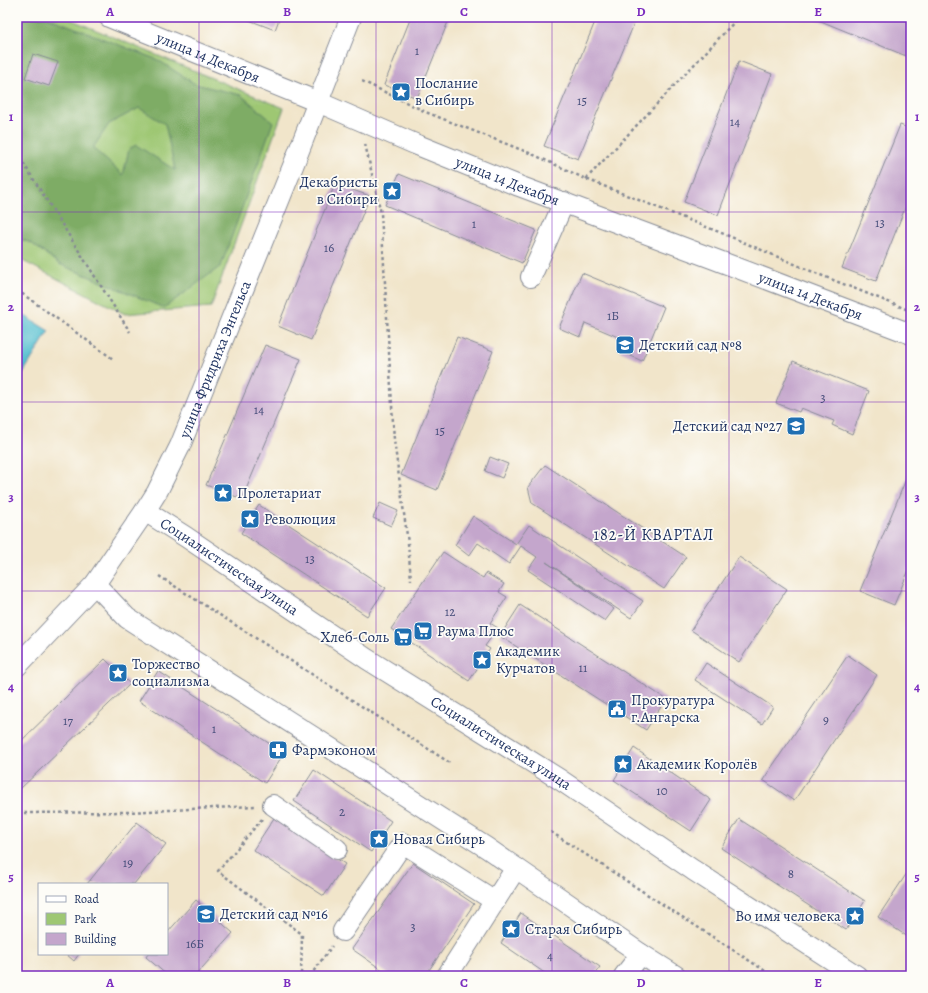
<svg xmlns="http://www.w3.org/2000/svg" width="928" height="993" font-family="Alegreya,serif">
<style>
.green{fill:#9ec773;stroke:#5c7b68}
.forest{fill:#7eac65;stroke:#4c6e62;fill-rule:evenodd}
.water{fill:#55bfd0;stroke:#387797}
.building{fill:#c4a6cc}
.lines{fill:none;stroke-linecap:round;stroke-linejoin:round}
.minor-casing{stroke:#868a94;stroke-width:22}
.path{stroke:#868a94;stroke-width:2.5;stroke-dasharray:3 3;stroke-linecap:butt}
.minor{stroke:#fff;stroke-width:20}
.grid{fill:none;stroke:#7b2cbf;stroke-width:1;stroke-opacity:0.55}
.labels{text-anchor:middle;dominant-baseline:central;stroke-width:3.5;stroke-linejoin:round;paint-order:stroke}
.number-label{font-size:13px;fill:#454d7a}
.street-label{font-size:15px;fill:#1b2f5e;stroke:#fdfcf7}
.poi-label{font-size:15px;fill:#1b2f5e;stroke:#fdfcf7;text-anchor:start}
.neighbourhood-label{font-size:16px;letter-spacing:1px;fill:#1b2f5e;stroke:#fdfcf7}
.neatline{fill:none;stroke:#7b2cbf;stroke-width:1.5}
.grid-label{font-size:13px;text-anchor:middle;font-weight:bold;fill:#7b2cbf}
</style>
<rect width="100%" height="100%" fill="#fdfcf7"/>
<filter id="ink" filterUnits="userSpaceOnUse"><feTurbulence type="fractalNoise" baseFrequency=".025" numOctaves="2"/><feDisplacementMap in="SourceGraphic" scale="8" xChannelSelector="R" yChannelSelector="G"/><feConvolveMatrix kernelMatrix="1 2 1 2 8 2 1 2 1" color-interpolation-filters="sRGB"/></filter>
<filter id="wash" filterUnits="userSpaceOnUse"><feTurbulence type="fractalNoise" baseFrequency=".012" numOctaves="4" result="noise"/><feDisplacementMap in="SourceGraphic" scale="16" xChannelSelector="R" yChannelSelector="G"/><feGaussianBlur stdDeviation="0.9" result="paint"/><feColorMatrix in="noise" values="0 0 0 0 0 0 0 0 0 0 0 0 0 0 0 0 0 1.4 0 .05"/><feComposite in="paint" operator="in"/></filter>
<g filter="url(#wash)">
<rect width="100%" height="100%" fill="#f1e5ca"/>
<path class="green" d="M17 17H65L284 108 211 307 125 314 17 258Z"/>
<path class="forest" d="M17 17H47L158 60 195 84 241 95 273 122 221 266 164 308 59 264 31 243 17 238ZM139 108 165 124 175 170 136 145 129 149 123 175 93 148 109 124Z"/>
<path class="water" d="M17 311 49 331 20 378 17 376Z"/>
<g id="blocks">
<path class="building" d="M241 17H280L275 30Z
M411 17H450L417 98 384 85Z
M597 17H631L636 19 578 159 544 146Z
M811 17H906L911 19V58Z
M33 54 58 62 49 86 25 78Z
M739 61 772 74 718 215 684 202Z
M900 125 911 129V193L876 281 842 268Z
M399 174 536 230 522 263 385 205Z
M335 184 370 196 311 340 278 326Z
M582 273 664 307 642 361 620 351 625 340 585 323 580 337 559 328Z
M457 337 493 351 437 490 401 475Z
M265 345 301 359 242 499 206 485Z
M793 361 869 391 852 434 832 425 834 421 801 408 799 412 776 403Z
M490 457 508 464 502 478 485 471Z
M545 465 686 557 664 589 532 503 528 487Z
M911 467V565L894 605 860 591Z
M380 503 398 511 391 526 373 518Z
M259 505 386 588 367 616 241 533Z
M473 516 516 544 529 525 643 601 631 618 546 562 614 609 605 621 528 570 537 557 521 546 509 564 478 543 469 556 455 545Z
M443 552 483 578 486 573 504 584 499 592 507 597 490 623 498 628 485 646 490 649 469 681 391 629Z
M739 557 787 589 739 662 691 630Z
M520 605 666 699 646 730 500 636Z
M848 655 877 675 794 801 763 780Z
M105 659 130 684 19 790 17 788V745Z
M706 663 773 707 762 724 695 680Z
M158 671 284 753 265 783 139 701Z
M634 748 711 800 691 831 614 780Z
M314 770 391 821 371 852 294 801Z
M274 818 345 864 324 896 253 850Z
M739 819 865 901 846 930 721 848Z
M137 822 166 844 134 884H87Z
M413 863 474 904 425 976H391L352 949Z
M911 867V933L908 937 878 917Z
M196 900 233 933 195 976H168L146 957 148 954H167V933Z
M521 913 600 967 593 976H549L501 943Z
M66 954H79L74 961Z"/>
</g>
</g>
<g filter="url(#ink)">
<use href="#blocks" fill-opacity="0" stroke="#868a94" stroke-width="1"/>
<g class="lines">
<defs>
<g id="minor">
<path id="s1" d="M109 17 318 102 415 144 519 186 714 259 911 334"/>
<path d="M531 277 564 202"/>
<path id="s2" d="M145 511 186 537 367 659 559 779 693 870 857 976"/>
<path d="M95 584 127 618 487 848 641 954 676 976"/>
<path id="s3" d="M17 666 95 584 145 511 157 492 180 446 293 166 351 17"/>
<path d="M273 805 337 849"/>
<path d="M343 931 403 843 495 901"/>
<path d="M447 976 516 868"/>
<path d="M624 976 641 954"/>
</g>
</defs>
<use href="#minor" class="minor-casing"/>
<path class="path" d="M362 81 428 113 532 154 586 179 724 234 818 274 911 311
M365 144 381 213 394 440 408 543 411 580
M17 153 130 332
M586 179 739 17
M17 290 113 359
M159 576 450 763
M24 813 128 812 255 806
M262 819 218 871 302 934 301 976
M551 832 773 976
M310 976 332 946"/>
<use href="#minor" class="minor"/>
</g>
</g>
<path class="grid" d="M199 17V976M376 17V976M552 17V976M729 17V976M17 212H911M17 402H911M17 591H911M17 781H911"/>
<defs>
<symbol id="sight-square" viewBox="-11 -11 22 22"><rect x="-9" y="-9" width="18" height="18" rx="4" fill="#1f6fb2" stroke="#fdfcf7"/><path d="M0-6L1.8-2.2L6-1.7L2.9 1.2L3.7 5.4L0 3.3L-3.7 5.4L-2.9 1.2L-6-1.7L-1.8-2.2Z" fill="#fff"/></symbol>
<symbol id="school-square" viewBox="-11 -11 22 22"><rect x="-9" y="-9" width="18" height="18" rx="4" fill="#1f6fb2" stroke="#fdfcf7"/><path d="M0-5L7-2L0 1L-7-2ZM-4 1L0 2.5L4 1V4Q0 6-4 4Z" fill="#fff"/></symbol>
<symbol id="supermarket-square" viewBox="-11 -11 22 22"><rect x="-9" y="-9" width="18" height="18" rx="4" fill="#1f6fb2" stroke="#fdfcf7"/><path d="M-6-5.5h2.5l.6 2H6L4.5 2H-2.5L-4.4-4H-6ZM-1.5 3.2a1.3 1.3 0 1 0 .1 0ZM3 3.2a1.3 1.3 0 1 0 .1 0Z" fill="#fff"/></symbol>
<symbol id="civic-square" viewBox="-11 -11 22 22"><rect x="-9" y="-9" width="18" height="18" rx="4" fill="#1f6fb2" stroke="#fdfcf7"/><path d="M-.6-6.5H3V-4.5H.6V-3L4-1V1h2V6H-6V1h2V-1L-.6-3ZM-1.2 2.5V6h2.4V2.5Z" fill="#fff"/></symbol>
<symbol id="pharmacy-square" viewBox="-11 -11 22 22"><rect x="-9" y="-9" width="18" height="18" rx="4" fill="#1f6fb2" stroke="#fdfcf7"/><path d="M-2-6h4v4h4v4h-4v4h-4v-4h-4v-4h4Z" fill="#fff"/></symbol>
</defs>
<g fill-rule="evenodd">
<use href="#sight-square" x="390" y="81" width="22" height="22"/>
<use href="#sight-square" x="381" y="180" width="22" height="22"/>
<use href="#school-square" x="614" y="334" width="22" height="22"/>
<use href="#school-square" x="785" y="415" width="22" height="22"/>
<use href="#sight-square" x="212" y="482" width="22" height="22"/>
<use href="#sight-square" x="239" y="508" width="22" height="22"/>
<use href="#supermarket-square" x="412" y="620" width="22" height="22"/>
<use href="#supermarket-square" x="392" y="626" width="22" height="22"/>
<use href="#sight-square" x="471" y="649" width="22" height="22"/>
<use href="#sight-square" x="107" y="662" width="22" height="22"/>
<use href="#civic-square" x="606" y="698" width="22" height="22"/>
<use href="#pharmacy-square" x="267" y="739" width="22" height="22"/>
<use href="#sight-square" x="612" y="753" width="22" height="22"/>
<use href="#sight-square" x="368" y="828" width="22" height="22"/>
<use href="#school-square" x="195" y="903" width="22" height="22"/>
<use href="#sight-square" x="844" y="905" width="22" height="22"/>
<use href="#sight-square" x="500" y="918" width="22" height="22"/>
</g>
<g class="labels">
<g class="number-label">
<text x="417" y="50">1</text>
<text x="582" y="100">15</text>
<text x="735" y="121">14</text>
<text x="880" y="222">13</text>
<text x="474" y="223">1</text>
<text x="329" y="247">16</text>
<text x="613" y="315">1Б</text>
<text x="823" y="397">3</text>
<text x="259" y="409">14</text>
<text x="440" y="430">15</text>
<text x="310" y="558">13</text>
<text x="450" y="611">12</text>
<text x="583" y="667">11</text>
<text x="826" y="719">9</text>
<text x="68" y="720">17</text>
<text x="214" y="728">1</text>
<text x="662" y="790">10</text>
<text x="342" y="811">2</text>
<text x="128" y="862">19</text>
<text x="791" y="873">8</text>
<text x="413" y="926">3</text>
<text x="195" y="943">16Б</text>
<text x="550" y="955">4</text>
</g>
<g class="street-label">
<text stroke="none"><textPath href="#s1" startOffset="107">улица 14 Декабря</textPath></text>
<text stroke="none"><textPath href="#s1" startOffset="431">улица 14 Декабря</textPath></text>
<text stroke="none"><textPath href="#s1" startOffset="755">улица 14 Декабря</textPath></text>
<text stroke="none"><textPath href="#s3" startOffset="369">улица Фридриха Энгельса</textPath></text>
<text stroke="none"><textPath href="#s2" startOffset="101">Социалистическая улица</textPath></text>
<text stroke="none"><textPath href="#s2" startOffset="425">Социалистическая улица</textPath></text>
</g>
<g class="poi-label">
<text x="415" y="83">Послание<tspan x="415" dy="17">в Сибирь</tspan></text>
<text x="378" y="182" text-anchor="end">Декабристы<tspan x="378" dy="17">в Сибири</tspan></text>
<text x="639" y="345">Детский сад №8</text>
<text x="782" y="426" text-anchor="end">Детский сад №27</text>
<text x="237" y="493">Пролетариат</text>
<text x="264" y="519">Революция</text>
<text x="437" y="631">Раума Плюс</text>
<text x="389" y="637" text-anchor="end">Хлеб-Соль</text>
<text x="496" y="651">Академик<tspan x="496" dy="17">Курчатов</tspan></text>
<text x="132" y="664">Торжество<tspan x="132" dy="17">социализма</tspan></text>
<text x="631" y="700">Прокуратура<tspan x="631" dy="17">г.Ангарска</tspan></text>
<text x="292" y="750">Фармэконом</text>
<text x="637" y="764">Академик Королёв</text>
<text x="393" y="839">Новая Сибирь</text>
<text x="220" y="914">Детский сад №16</text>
<text x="841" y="916" text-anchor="end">Во имя человека</text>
<text x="525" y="929">Старая Сибирь</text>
</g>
<g class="neighbourhood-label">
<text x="654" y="535">182-Й КВАРТАЛ</text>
</g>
</g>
<rect width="928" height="993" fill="none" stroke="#fdfcf7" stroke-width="44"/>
<rect x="38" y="883" width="130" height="72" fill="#fdfcf7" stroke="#a3aaba"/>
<rect x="46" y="896" width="20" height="6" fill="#ffffff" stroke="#a3aaba"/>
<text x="74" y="903" font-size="12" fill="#1b2f5e">Road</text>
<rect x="46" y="913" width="20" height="12" fill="#9ec773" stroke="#a3aaba"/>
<text x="74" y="923" font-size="12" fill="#1b2f5e">Park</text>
<rect x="46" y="933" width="20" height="12" fill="#c4a6cc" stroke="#a3aaba"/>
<text x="74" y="943" font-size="12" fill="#1b2f5e">Building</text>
<rect x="22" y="22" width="884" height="949" class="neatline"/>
<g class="grid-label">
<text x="110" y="16">A</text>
<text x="287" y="16">B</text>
<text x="464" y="16">C</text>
<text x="641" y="16">D</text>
<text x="818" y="16">E</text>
<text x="11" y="121">1</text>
<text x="917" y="121">1</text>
<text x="11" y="311">2</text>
<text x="917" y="311">2</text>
<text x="11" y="501">3</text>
<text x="917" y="501">3</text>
<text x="11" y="691">4</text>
<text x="917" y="691">4</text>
<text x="11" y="881">5</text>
<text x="917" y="881">5</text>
<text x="110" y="987">A</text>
<text x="287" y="987">B</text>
<text x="464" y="987">C</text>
<text x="641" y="987">D</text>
<text x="818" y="987">E</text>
</g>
</svg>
